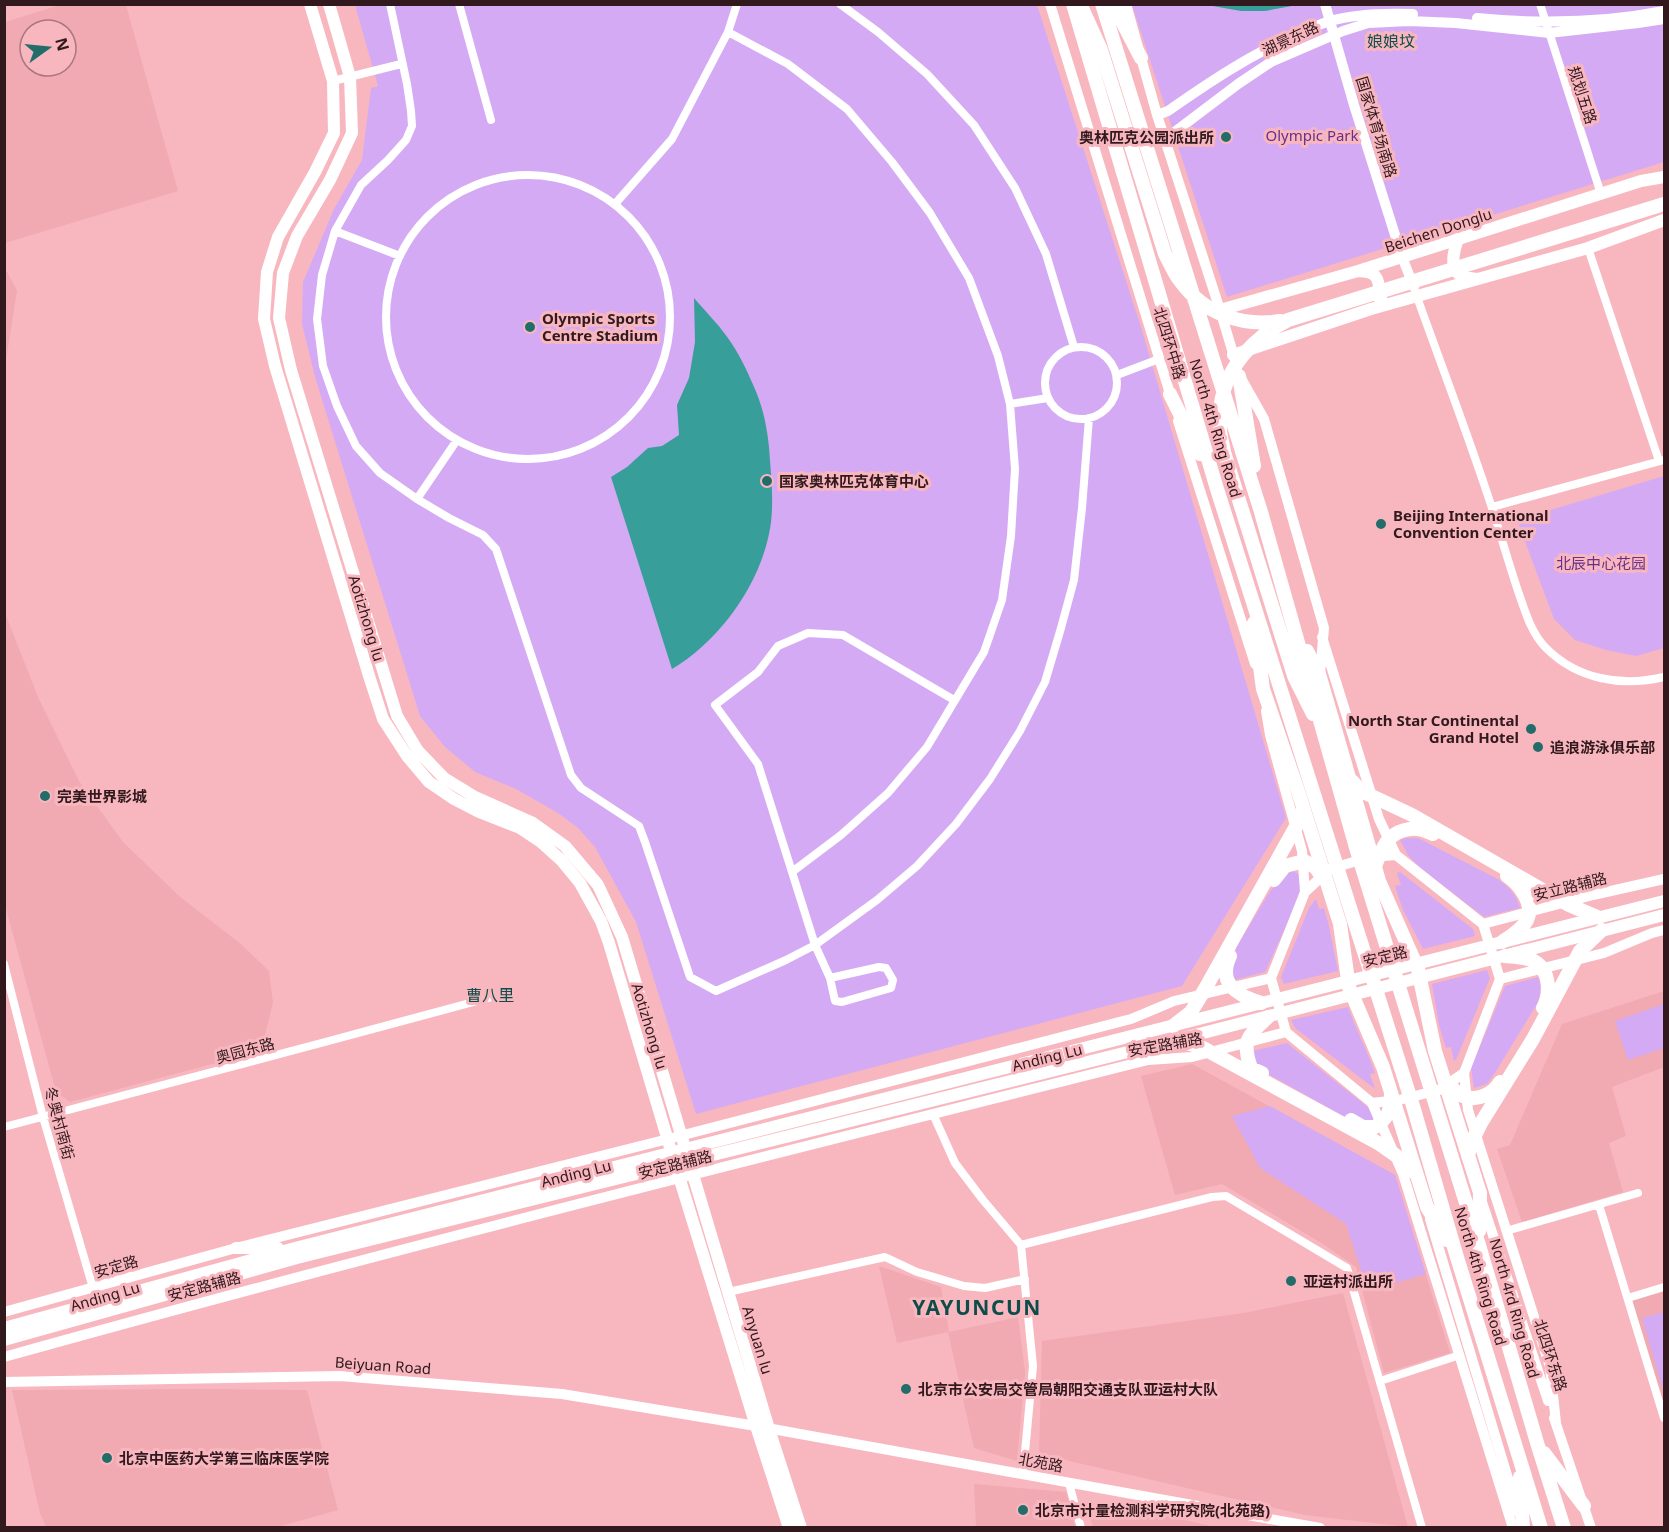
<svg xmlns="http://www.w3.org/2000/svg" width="1669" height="1532" font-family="'Noto Sans','Noto Sans SC',sans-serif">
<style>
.built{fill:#f1a9b2;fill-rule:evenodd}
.green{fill:#d5aaf4}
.water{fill:#389e99}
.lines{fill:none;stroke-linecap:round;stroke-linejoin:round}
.minor{stroke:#fff;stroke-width:8}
.tertiary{stroke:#fff;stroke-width:10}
.secondary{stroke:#fff;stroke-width:12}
.primary{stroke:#fff;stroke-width:12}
.trunk{stroke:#fff;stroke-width:14}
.poi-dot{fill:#226d69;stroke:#f8b7bf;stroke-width:2}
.labels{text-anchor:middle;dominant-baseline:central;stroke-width:6;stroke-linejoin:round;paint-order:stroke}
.street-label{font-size:15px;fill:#31191d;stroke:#f8b7bf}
.park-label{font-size:15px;fill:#683189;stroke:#f8b7bf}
.poi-label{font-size:15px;font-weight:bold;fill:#31191d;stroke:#f8b7bf;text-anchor:start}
.neighbourhood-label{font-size:16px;fill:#0e4c4a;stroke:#f8b7bf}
.district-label{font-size:21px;font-weight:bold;letter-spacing:1.5px;fill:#0e4c4a;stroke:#f8b7bf}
</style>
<rect width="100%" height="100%" fill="#f8b7bf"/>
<path class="built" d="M60 5H126L178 191 5 243V22ZM30 30H66V66H30Z
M5 272H7L17 290 5 367Z
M5 613 38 697 79 781 123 842 179 896 242 945 269 971 273 1003 261 1051 70 1102 56 1092 5 905Z
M1664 991V1067L1612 1087 1626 1136 1609 1143 1623 1192 1522 1222 1497 1149 1510 1145 1562 1024Z
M1192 1064 1395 1175 1450 1353 1384 1373 1356 1267 1323 1244 1222 1184 1175 1195 1141 1076Z
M879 1266 941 1287 949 1332 1018 1317 1025 1372 1017 1461 974 1448 948 1332 897 1343Z
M1664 1287V1418L1628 1298Z
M1343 1293 1408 1527 1305 1515 1039 1454 1042 1341 1244 1313Z
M207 1389 307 1390 338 1510 278 1527H46L40 1513 12 1390Z
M974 1484 1066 1492 1075 1527H976Z
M1108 1502 1215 1527H1093L1089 1514Z"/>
<path class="green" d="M355 5H1037L1140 324 1286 818 1182 986 696 1114 636 922 595 847 578 828 558 813 516 789 475 772 445 747 420 716 315 377 302 324 303 282 334 209 362 160 371 88 378 86Z
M1132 5H1664V162L1227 297Z
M1664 476V648L1636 656 1606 650 1575 640 1554 619 1517 520Z
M1406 838H1418L1496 878C1508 886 1516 894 1520 908L1484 917 1419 867 1408 855 1400 840Z
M1293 871 1300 875V896L1265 972 1234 980 1230 970 1237 946 1269 893 1283 876Z
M1400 872 1473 929 1475 936 1423 949 1403 910 1395 886 1401 885 1397 873Z
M1316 899 1319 909 1324 908 1329 926 1338 971 1284 984 1281 977 1309 908Z
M1487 970 1490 978 1456 1060 1454 1061 1451 1047 1446 1048 1439 1025 1432 984Z
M1538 977C1542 987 1541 994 1537 1004L1495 1073 1487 1084 1474 1088 1471 1068 1505 986Z
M1664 1004V1048L1628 1060 1615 1021Z
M1348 1007C1356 1030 1367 1050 1375 1073L1370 1074 1375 1089 1295 1028 1291 1020Z
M1287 1043 1374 1112 1378 1120 1357 1124 1268 1074 1256 1062 1252 1051Z
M1270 1106 1395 1175 1426 1274 1368 1291 1346 1224 1260 1168 1232 1116Z
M1664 1312V1393L1642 1318Z"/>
<path class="water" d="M1207 5H1297L1265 11H1241Z
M694 298C707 313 722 328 732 344 742 359 750 377 757 394 765 414 769 439 770 461 772 484 774 512 769 534 758 587 719 641 672 669L611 477 627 467 648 448 662 446 679 435 677 405 689 378 695 342Z"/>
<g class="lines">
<path class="minor" d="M390 4 407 84 411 111 412 126 406 140 388 160 361 185 335 231 322 275 317 319 323 366 337 406 356 446 380 473 417 499 449 518 483 535 496 549 571 775 581 788 639 826 645 842 690 977 716 991 786 960 815 945 877 900 917 866 956 824 990 779 1020 731 1045 682 1061 628 1074 580 1082 508 1089 418
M459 4 491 120
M840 4 878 32 927 74 974 125 1015 188 1046 254 1074 347
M1540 4 1601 194
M728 32 788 64 847 109 892 162 930 213 969 278 998 356 1010 404 1015 469 1011 536 1002 600 984 652 927 747 888 793 841 835 792 872
M333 81 401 64
M386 317a142 142 0 1 1 284 0a142 142 0 1 1-284 0Z
M615 204 672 139 728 32 737 4
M335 231 400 256
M1588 248 1659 461
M1417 297C1442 367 1469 437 1492 508 1501 536 1509 564 1518 591 1525 611 1531 633 1546 648 1578 680 1622 687 1664 677
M1045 383a36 36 0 1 1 72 0a36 36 0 1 1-72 0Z
M1117 375 1159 359
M1010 404 1048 398
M417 499 457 440
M1492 507 1664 460
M4 964 43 1117 93 1288
M830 978 879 967 886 968 893 980 891 988 842 1002 835 1001 830 978 815 945 758 764 715 705 758 672 778 646 808 633 843 635 954 700
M933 1114 955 1163 983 1200 1021 1245 1033 1366 1023 1474
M4 1127 325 1042 492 997
M1599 1205 1664 1418
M1506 1231 1638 1193
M1021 1245 1212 1197 1226 1196 1347 1268 1422 1528
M728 1292 885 1257 917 1272 964 1286 985 1288 1025 1279
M1628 1298 1664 1287
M1380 1381 1460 1355
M1069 1483 1081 1528"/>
<path class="tertiary" d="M1050 4 1172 400
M1126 4 1157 115 1220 310 1236 363
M1325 4 1354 105 1402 257 1414 287
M1477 18C1539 24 1603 23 1664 11
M1157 115 1168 111C1208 83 1247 57 1291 37 1304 31 1317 25 1330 21 1355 14 1388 13 1413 14
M1164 140 1238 84 1271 62 1343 31 1368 23 1409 21 1456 23 1549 33 1638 23 1664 19
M1242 380 1264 419 1324 628 1320 674
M1178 421 1255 664
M1322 637 1379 819 1396 855 1483 924 1500 979 1464 1073 1468 1110 1550 1367 1556 1423
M1266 711 1270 735 1302 851 1305 892
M1396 855 1370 857 1330 869 1305 892 1271 978 1286 1032 1372 1103 1403 1174 1513 1528
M1483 924 1593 895 1664 879
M1500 979 1604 953 1652 933 1664 930
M1372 1103 1399 1100 1439 1090 1464 1073
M1482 1202 1548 1401
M1430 1219 1518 1512
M4 1312 236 1248 668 1139 1131 1019 1174 1001 1271 978
M4 1357C384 1251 766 1156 1148 1060L1192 1057 1286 1032
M4 1382 340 1376 562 1394 756 1426 1320 1528
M1554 1418 1591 1528"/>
<path class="secondary" d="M310 4 333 81 334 133 315 172 278 237 267 272 264 319 275 366 370 679 383 719 407 756 429 782 454 799 479 812 520 828 541 842 561 860 580 883 601 921 609 943 672 1154 756 1426 789 1528
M329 4 350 77 352 133 330 180 297 236 283 273 279 318 291 370 397 716 418 751 444 778 475 797 533 823 565 846 598 885 622 937 769 1429 801 1528
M1458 239C1454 250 1448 269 1462 276 1466 278 1472 278 1477 279
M1359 271C1379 272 1378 279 1381 297L1380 299
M1220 310 1358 271 1641 181 1664 177
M1233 355 1371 309 1588 248 1664 220"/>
<path class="primary" d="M236 1248H278
M4 1328 295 1248 1664 901
M4 1340 297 1258 1156 1045 1664 915"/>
<path class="trunk" d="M1073 4 1217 489 1413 1106 1456 1254 1541 1528
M1102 4 1261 512 1357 851 1479 1245 1538 1446 1564 1528
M1113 4 1141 58
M1081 6 1101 50 1165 254C1170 263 1174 274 1181 282 1205 314 1242 327 1280 321
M1239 376 1254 466
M1170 394 1200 454
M1254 623 1263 689 1297 788 1340 924 1349 987 1383 1067 1427 1207 1447 1240
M1307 651 1319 674 1379 881 1418 969 1435 1051 1480 1193 1479 1231
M1313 714 1294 676 1224 452C1223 444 1220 436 1220 429 1216 378 1246 342 1288 320L1664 204
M1352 781 1361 791 1412 815 1567 904 1597 917
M1375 866C1383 847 1387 832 1410 829 1419 828 1424 830 1433 834
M1274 880 1285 866 1304 861 1315 867 1324 879
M1502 942C1511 936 1522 930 1527 920 1535 904 1519 884 1507 876
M1230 956C1217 984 1237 995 1261 1003
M1505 956C1514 957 1526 957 1534 961 1550 970 1551 993 1543 1008
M1173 1026 1191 1012 1205 989 1299 821 1303 808
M1175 1040 1201 1047 1378 1143 1401 1159 1416 1174
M1262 1073 1251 1068C1241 1040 1248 1036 1268 1017
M1445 1081C1450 1085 1457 1094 1463 1096 1477 1102 1493 1094 1500 1082
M1351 1120 1363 1127H1375C1389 1117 1390 1112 1391 1095
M1468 1156 1471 1143 1481 1123 1533 1039 1580 951 1602 930
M1544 1453 1584 1506
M1520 1477 1523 1528"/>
</g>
<g class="poi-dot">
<circle cx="1226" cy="137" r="6"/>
<circle cx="530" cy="327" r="6"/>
<circle cx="767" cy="481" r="6"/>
<circle cx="1381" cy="524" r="6"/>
<circle cx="1531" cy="729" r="6"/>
<circle cx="1538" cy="747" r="6"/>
<circle cx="45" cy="796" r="6"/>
<circle cx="1291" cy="1281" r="6"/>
<circle cx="906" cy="1389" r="6"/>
<circle cx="107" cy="1458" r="6"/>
<circle cx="1023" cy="1510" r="6"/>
</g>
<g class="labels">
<g class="street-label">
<text transform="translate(1290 38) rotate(-25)">湖景东路</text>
<text transform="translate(1583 95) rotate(72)">规划五路</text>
<text transform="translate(1377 127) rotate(73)">国家体育场南路</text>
<text transform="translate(1438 230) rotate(-18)">Beichen Donglu</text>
<text transform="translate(1170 343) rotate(73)">北四环中路</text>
<text transform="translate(1216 428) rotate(73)">North 4th Ring Road</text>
<text transform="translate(367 618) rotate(73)">Aotizhong lu</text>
<text transform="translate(1570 886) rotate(-14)">安立路辅路</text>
<text transform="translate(1385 956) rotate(-14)">安定路</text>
<text transform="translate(650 1026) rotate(73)">Aotizhong lu</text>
<text transform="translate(1165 1044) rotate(-10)">安定路辅路</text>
<text transform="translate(245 1050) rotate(-15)">奥园东路</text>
<text transform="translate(1047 1057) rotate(-14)">Anding Lu</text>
<text transform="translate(60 1123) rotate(75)">冬奥村南街</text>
<text transform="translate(675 1164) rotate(-14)">安定路辅路</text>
<text transform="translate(576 1173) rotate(-14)">Anding Lu</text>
<text transform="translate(116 1266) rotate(-16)">安定路</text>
<text transform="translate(1481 1276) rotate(73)">North 4th Ring Road</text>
<text transform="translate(204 1286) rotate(-15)">安定路辅路</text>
<text transform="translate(105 1296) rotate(-16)">Anding Lu</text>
<text transform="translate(1515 1308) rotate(74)">North 4rd Ring Road</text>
<text transform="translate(758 1340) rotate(73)">Anyuan lu</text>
<text transform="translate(1551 1355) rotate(72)">北四环东路</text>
<text transform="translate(383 1365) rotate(4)">Beiyuan Road</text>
<text transform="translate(1041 1462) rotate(10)">北苑路</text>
</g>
<g class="park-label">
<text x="1312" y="135">Olympic Park</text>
<text x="1601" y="563">北辰中心花园</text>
</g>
<g class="poi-label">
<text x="1214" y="137" text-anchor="end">奥林匹克公园派出所</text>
<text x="542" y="318">Olympic Sports<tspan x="542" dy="17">Centre Stadium</tspan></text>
<text x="779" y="481">国家奥林匹克体育中心</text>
<text x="1393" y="515">Beijing International<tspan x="1393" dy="17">Convention Center</tspan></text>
<text x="1519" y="720" text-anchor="end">North Star Continental<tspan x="1519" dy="17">Grand Hotel</tspan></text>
<text x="1550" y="747">追浪游泳俱乐部</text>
<text x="57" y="796">完美世界影城</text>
<text x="1303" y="1281">亚运村派出所</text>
<text x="918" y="1389">北京市公安局交管局朝阳交通支队亚运村大队</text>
<text x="119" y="1458">北京中医药大学第三临床医学院</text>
<text x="1035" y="1510">北京市计量检测科学研究院(北苑路)</text>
</g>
<g class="neighbourhood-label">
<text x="1391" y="41">娘娘坟</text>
<text x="490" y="995">曹八里</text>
</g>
<g class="district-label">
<text x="977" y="1307">YAYUNCUN</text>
</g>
</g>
<rect width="1669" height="1532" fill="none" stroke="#31191d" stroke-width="12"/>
<g transform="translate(48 48) rotate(75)"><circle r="28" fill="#f8b7bf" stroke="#a8787e" stroke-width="1.5"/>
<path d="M0-4.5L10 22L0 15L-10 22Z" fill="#226d69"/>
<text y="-9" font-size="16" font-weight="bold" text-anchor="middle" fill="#31191d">N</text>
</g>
</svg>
